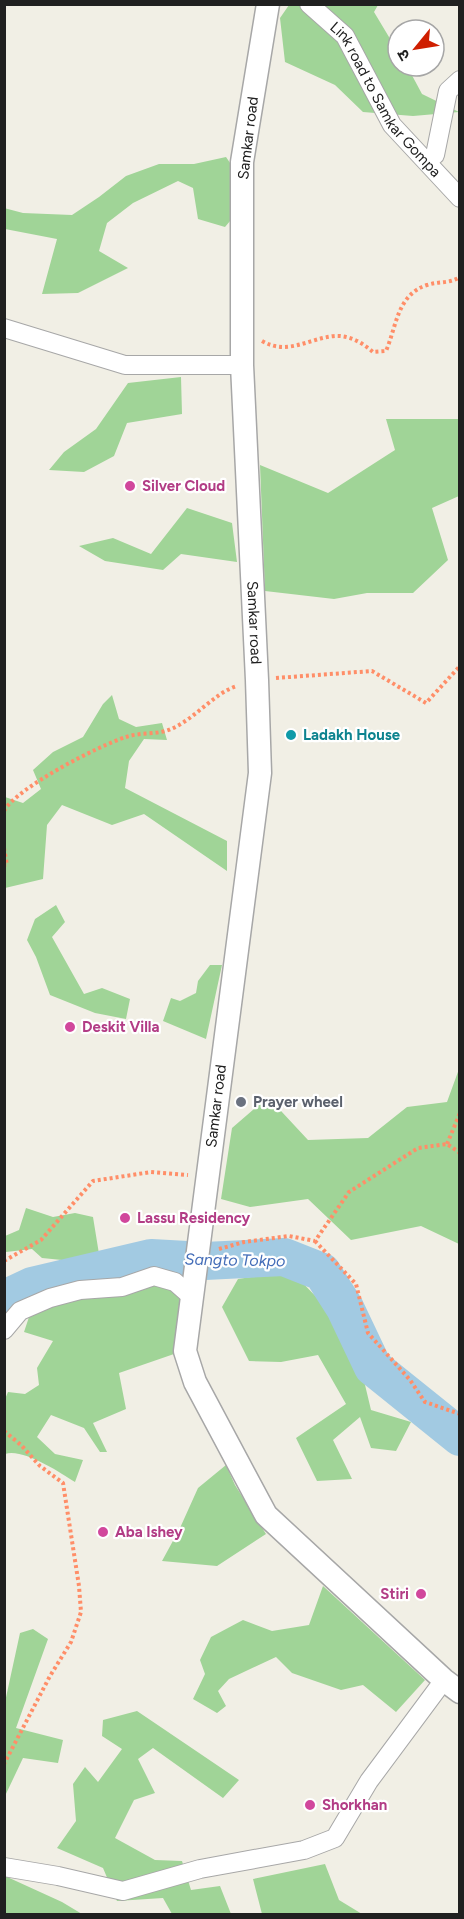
<svg xmlns="http://www.w3.org/2000/svg" width="464" height="1919" font-family="Figtree,'Noto Sans Devanagari',sans-serif">
<style>
.forest{fill:#a0d497}
.lines{fill:none;stroke-linecap:round;stroke-linejoin:round}
.river{stroke:#a2cae2;stroke-width:38}
.minor-casing{stroke:#a7a7a7;stroke-width:20}
.tertiary-casing{stroke:#a7a7a7;stroke-width:25}
.path{stroke:#ff8e68;stroke-width:4;stroke-dasharray:3 3;stroke-linecap:butt}
.minor{stroke:#fff;stroke-width:18}
.tertiary{stroke:#fff;stroke-width:22}
.hotel-dot{fill:#d1479c;stroke:#fff;stroke-width:2}
.culture-dot{fill:#0f9aa8;stroke:#fff;stroke-width:2}
.worship-dot{fill:#6b7280;stroke:#fff;stroke-width:2}
.labels{text-anchor:middle;dominant-baseline:central;stroke-width:4.5;stroke-linejoin:round;paint-order:stroke}
.street-label{font-size:15px;fill:#202020;stroke:#fff}
.hotel-label{font-size:15px;font-weight:bold;fill:#b23c85;stroke:#fff;text-anchor:start}
.culture-label{font-size:15px;font-weight:bold;fill:#0d838f;stroke:#fff;text-anchor:start}
.worship-label{font-size:15px;font-weight:bold;fill:#5b616d;stroke:#fff;text-anchor:start}
.water-label{font-size:16px;font-style:italic;fill:#446db8;stroke:#fff}
</style>
<rect width="100%" height="100%" fill="#f1efe5"/>
<path class="forest" d="M289 5H378L374 12 398 52V66H407L422 94 459 112 413 116 363 112 335 85 285 62 280 18Z
M226 157 252 195 225 227 198 219 193 188 178 181 133 203 107 223 99 251 128 268 78 293 42 294 57 239 5 229 4 208 23 213 72 215 99 197 126 176 159 164H194Z
M181 377 182 414 127 423 114 456 84 472 49 470 64 452 96 429 128 383Z
M386 419H459V496L432 508 448 560 413 593H367L334 599 265 591 260 465 328 493 395 450Z
M187 508 232 523 237 562 181 554 163 570 105 561 79 546 113 538 151 554Z
M112 695 119 719 136 727 162 723 167 740 144 739 129 761 125 788 227 841V871L144 814 112 825 62 805 47 825 43 879 5 888V797L23 803 41 789 33 770 53 752 83 737 103 704Z
M56 905 65 922 52 937 84 994 102 988 130 999 126 1019 95 1013 50 995 36 957 27 940 35 919Z
M210 965H222L206 1039 163 1021 171 998 180 1001 196 993 198 981Z
M459 1069V1244L421 1226 351 1240 308 1199 250 1207 221 1199 232 1128 268 1097 308 1140 368 1138 407 1107 447 1102Z
M26 1208 53 1217 75 1213 93 1217 99 1254 72 1261 42 1258 32 1249 6 1252 5 1254V1236L19 1230Z
M291 1271 331 1312 356 1347 371 1410 411 1422 396 1451 371 1448 360 1417 333 1440 352 1479 317 1481 296 1438 346 1404 318 1355 281 1362 249 1361 222 1307 238 1279Z
M172 1274 180 1295 174 1354 119 1373 126 1409 93 1423 107 1452H100L84 1428 51 1415 37 1437 55 1454 83 1460 75 1482C59 1472 23 1448 5 1454V1399L8 1392 25 1394 39 1385 37 1368 53 1341 24 1332 29 1317 59 1302Z
M226 1465 235 1485 266 1534 217 1566 162 1561 180 1528 198 1488Z
M323 1586 425 1680 396 1712 363 1685 341 1690 292 1673 276 1657 229 1679 218 1691 226 1706 217 1713 193 1699 205 1674 200 1660 211 1637 243 1620 272 1631 309 1625Z
M33 1629 48 1639 16 1728 63 1740 58 1763 23 1758 5 1796V1702L20 1633Z
M137 1711 239 1780 223 1798 153 1748 138 1759 155 1793 134 1800 115 1838 155 1860 182 1861 191 1890 220 1886 231 1914H172L163 1898 117 1901 103 1868 57 1848 76 1821 73 1784 85 1767 98 1782 122 1749 102 1736 103 1720Z
M325 1864 339 1900 362 1914H262L253 1879Z
M5 1876 62 1902 82 1914 5 1913Z"/>
<g class="lines">
<path class="river" d="M4 1299 32 1286 151 1258 205 1261 284 1257 322 1272 345 1308 373 1367 460 1437"/>
<defs>
<g id="minor">
<path id="s1" d="M309 4 345 36 392 125 460 198"/>
<path d="M435 155 448 91 460 80"/>
<path d="M4 328 125 365H242"/>
<path d="M4 1330 20 1311 50 1298 80 1290 122 1287 154 1276 175 1282 192 1297"/>
<path d="M4 1867 58 1876 123 1891 200 1869 304 1850 335 1838 369 1781 444 1680"/>
</g>
<g id="tertiary">
<path id="s2" d="M268 4 242 162V365L257 680 260 773 185 1351 195 1382 266 1515 444 1680 460 1692"/>
</g>
</defs>
<use href="#minor" class="minor-casing"/>
<use href="#tertiary" class="tertiary-casing"/>
<path class="path" d="M262 341C288 356 309 338 335 336 349 335 363 343 373 352L386 351C397 325 397 295 427 285 439 281 449 284 460 277
M276 678 372 671 426 703 460 666
M4 811C16 788 100 745 126 737 140 732 158 735 171 729 195 719 214 693 237 686
M4 848 7 865H4
M447 1144 460 1113
M315 1241 356 1284 368 1333 410 1380 425 1402 460 1414
M219 1249 244 1242 289 1236 315 1241 349 1192 418 1148 447 1144 460 1153
M4 1261 41 1240 93 1181 151 1172 188 1175
M4 1431 21 1445 40 1466 63 1483 79 1586 81 1612 71 1642 50 1676 4 1764"/>
<use href="#minor" class="minor"/>
<use href="#tertiary" class="tertiary"/>
</g>
<g class="hotel-dot">
<circle cx="130" cy="486" r="6"/>
<circle cx="70" cy="1027" r="6"/>
<circle cx="125" cy="1218" r="6"/>
<circle cx="103" cy="1532" r="6"/>
<circle cx="421" cy="1594" r="6"/>
<circle cx="310" cy="1805" r="6"/>
</g>
<circle class="culture-dot" cx="291" cy="735" r="6"/>
<circle class="worship-dot" cx="241" cy="1102" r="6"/>
<g class="labels">
<g class="street-label">
<text stroke="none"><textPath href="#s1" startOffset="124">Link road to Samkar Gompa</textPath></text>
<text transform="translate(248 138) rotate(-83)">Samkar road</text>
<text stroke="none"><textPath href="#s2" startOffset="621">Samkar road</textPath></text>
<text transform="translate(216 1106) rotate(-83)">Samkar road</text>
</g>
<g class="hotel-label">
<text x="142" y="486">Silver Cloud</text>
<text x="82" y="1027">Deskit Villa</text>
<text x="137" y="1218">Lassu Residency</text>
<text x="115" y="1532">Aba Ishey</text>
<text x="409" y="1594" text-anchor="end">Stiri</text>
<text x="322" y="1805">Shorkhan</text>
</g>
<g class="culture-label">
<text x="303" y="735">Ladakh House</text>
</g>
<g class="worship-label">
<text x="253" y="1102">Prayer wheel</text>
</g>
<g class="water-label">
<text transform="translate(235 1260) rotate(1)">Sangto Tokpo</text>
</g>
</g>
<rect width="464" height="1919" fill="none" stroke="#202020" stroke-width="12"/>
<g transform="translate(416 48) rotate(240)"><circle r="28" fill="#ffffff" stroke="#a6a6a6" stroke-width="1.5"/>
<path d="M0-4.5L10 22L0 15L-10 22Z" fill="#cf1e00"/>
<text y="-9" font-size="16" font-weight="bold" text-anchor="middle" fill="#202020">उ</text>
</g>
</svg>
